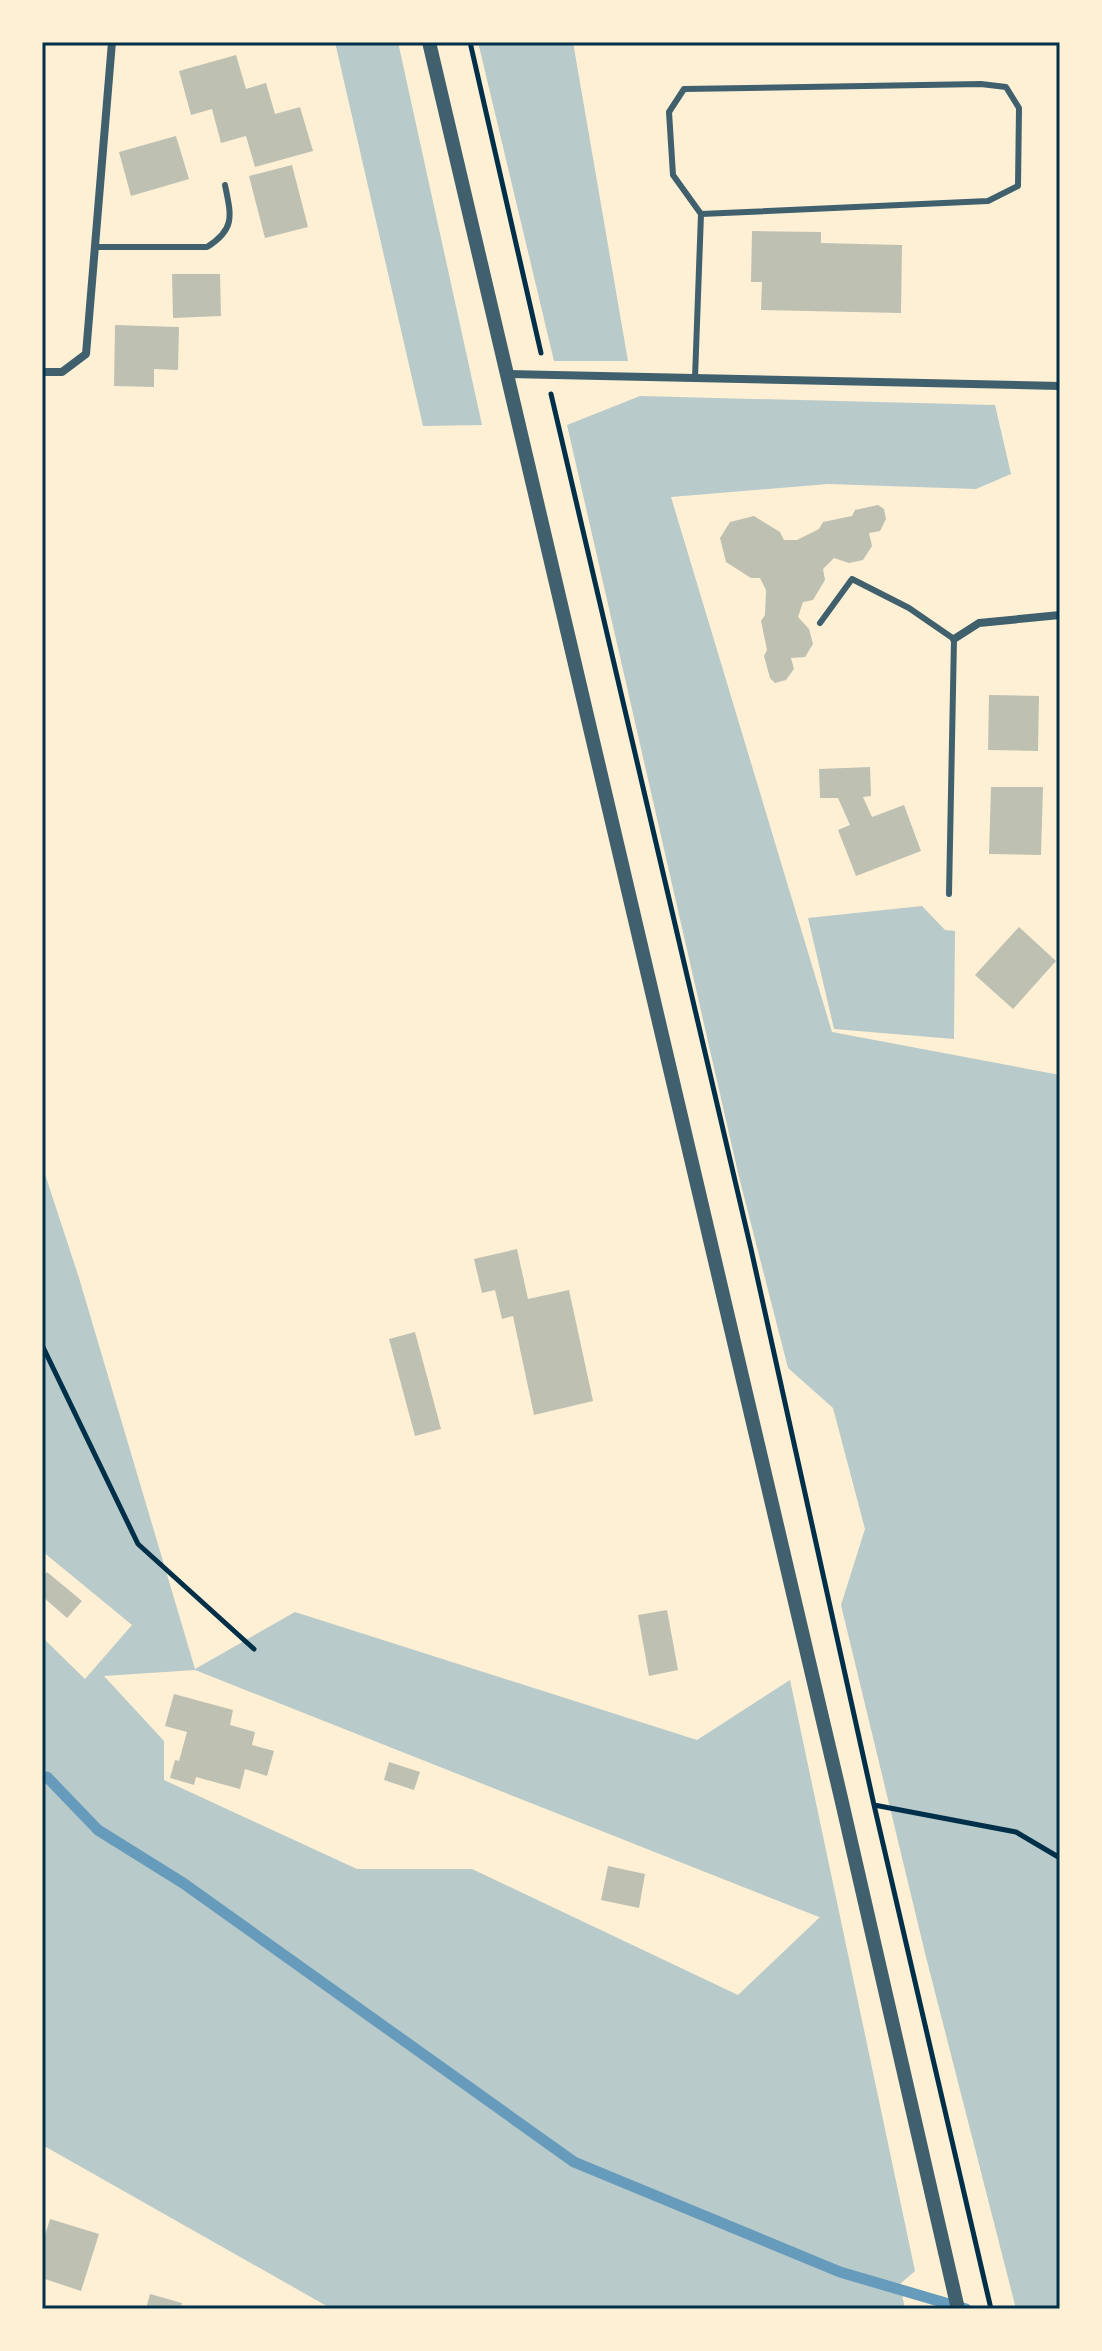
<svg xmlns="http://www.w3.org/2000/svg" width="1102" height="2351" font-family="Mulish,sans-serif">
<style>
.green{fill:#b9caca;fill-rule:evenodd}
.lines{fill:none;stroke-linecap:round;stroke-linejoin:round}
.stream{stroke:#669bbc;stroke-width:11}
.building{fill:#bec0b2}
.path{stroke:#003049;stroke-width:5}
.service{stroke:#3f606c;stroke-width:6}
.minor{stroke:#3f606c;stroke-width:8}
.tertiary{stroke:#3f606c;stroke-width:14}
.neatline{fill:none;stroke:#003049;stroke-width:3}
</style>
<rect width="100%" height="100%" fill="#fdf0d5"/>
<path class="green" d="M335 42H398L482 425 423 426Z
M478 42H573L628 361H554Z
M640 396 995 405 1011 474 976 489 828 484 671 497 832 1032 1060 1075V2309H1016L926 1957 841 1605 865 1529 833 1408 788 1368 739 1177 567 425Z
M922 906 945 930 955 931 954 1039 834 1029 808 918Z
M42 1165 79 1278 195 1669 295 1612 697 1740 790 1680 915 2271 900 2284 905 2309H332L46 2147 42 2150V1637L85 1679 132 1625 42 1551ZM195 1670 819 1917H820L738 1995 472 1869H357L164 1780V1741L104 1676Z"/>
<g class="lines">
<path class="stream" d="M47 1777 98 1830 183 1883 574 2162 840 2272 966 2309"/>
</g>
<path class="building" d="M236 55 246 89 266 83 275 114 300 107 313 151 255 167 246 136 221 143 212 109 191 115 179 71Z
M176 136 189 179 131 196 119 152Z
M292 165 308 227 265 238 249 176Z
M752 231 821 232V243L902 245 901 313 761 310 762 282H751Z
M172 274H220L221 316 173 318Z
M115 325 179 327 178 370 154 369V387L114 386Z
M878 505 884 509 886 519 880 531 869 533 872 546 863 560 849 563 834 558 823 569 825 580 813 600 803 602 798 617 809 629 813 644 805 657 791 658 794 669 786 680 775 683 770 678 764 656 767 650 761 621 765 615 766 590 760 578H751L726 562 720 538 730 522 754 516 780 532 784 540H797L819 529 823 522 852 516 855 510Z
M989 695 1039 696 1038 751 988 750Z
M870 767 871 796 863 797 872 817 904 805 921 851 856 876 838 830 850 825 838 798H820L819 769Z
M991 787H1043L1041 855 989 854Z
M1019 927 1056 961 1013 1009 975 975Z
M517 1249 528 1299 569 1290 593 1401 534 1415 513 1316 502 1319 495 1290 482 1293 474 1259Z
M415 1332 441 1429 415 1436 389 1339Z
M47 1572 82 1601 67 1618 42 1596V1578Z
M667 1610 678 1670 649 1676 638 1615Z
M174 1694 233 1710 230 1725 255 1732 252 1745 274 1751 267 1776 245 1769 240 1789 196 1777 194 1785 170 1778 175 1760 179 1761 187 1732 165 1726Z
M389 1762 420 1772 414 1790 384 1780Z
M608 1866 645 1874 639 1908 601 1900Z
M50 2219 99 2234 81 2291 42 2278V2245Z
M150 2294 182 2303 180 2309H146Z"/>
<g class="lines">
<path class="path" d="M470 42 541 353
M551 394 751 1249 874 1805 991 2309
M42 1345 138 1544 254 1649
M874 1805 1016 1832 1060 1858"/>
<path class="service" d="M95 247H207C236 229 231 215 225 185
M695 378 701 214 988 201 1018 186 1019 108 1006 87 981 84 684 89 669 112 673 175 701 214
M820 623 852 579 909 608 954 639 949 894"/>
<path class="minor" d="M42 372H62L86 354 112 42
M506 374 1060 386
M954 639 979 623 1060 615"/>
<path class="tertiary" d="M429 42 841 1798 958 2309"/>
</g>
<rect width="1102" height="2351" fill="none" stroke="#fdf0d5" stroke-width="88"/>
<rect x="44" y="44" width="1014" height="2263" class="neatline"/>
</svg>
